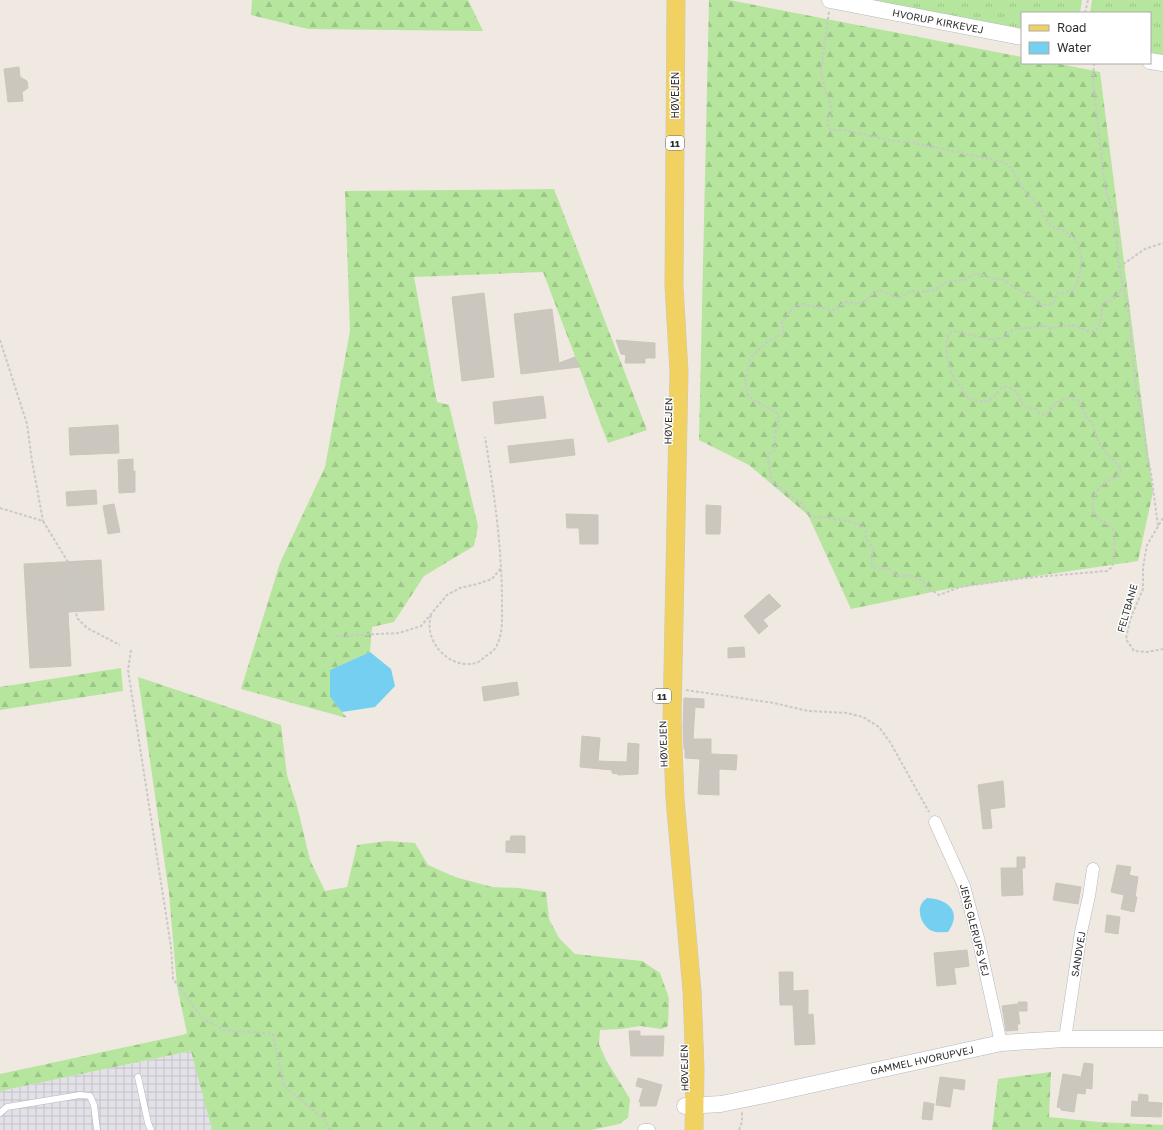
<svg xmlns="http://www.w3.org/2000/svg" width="1163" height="1130" font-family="'Golos Text',sans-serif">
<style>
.industrial{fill:url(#industrial-grid)}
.grass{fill:url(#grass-tufts)}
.forest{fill:url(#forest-firs)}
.water{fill:#75cff0}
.building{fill:#cbc7bf;stroke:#cbc5ba}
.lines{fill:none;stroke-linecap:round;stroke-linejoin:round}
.lane-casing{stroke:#b4b7c1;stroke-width:7}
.street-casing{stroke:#b4b7c1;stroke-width:13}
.secondary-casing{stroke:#b4b7c1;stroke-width:17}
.primary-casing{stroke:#c9c9c9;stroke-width:19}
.path{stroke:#c9c9c9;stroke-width:2;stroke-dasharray:3 2;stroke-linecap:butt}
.lane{stroke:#fff;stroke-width:6}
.street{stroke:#fff;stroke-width:12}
.secondary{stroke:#fff;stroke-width:16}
.primary{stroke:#f2d163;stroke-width:18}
.labels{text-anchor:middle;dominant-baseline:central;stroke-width:3;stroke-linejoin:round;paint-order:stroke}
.shield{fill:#fff;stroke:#6d6d6d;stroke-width:1}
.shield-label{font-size:9px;font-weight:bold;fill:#2e2e2e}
.street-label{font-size:10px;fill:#2e2e2e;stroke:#fff}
</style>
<defs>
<pattern id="industrial-grid" width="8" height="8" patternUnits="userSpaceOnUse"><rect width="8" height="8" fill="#e3e1e8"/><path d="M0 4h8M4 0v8" fill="none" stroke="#c3c1c7"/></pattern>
<pattern id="grass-tufts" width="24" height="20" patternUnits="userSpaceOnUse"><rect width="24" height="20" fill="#b6e59e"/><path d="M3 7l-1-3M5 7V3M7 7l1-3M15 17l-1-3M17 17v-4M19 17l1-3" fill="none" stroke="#9dc588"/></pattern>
<pattern id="forest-firs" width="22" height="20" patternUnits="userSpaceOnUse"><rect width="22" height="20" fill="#b6e59e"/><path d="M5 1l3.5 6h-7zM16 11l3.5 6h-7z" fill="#9dc588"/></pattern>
</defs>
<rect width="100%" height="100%" fill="#efe9e1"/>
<path class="industrial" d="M192 1051 212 1130H0V1091Z"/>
<path class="grass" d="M865 0H1082L1080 13H1022V31Z
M1092 0H1163V57L1150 55V13H1090Z"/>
<path class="forest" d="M252 0H468L483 31 308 29 251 15Z
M709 0H729L1022 57V63H1055L1100 72 1153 492 1138 561 942 590 851 609 808 515 749 465 699 440Z
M554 189 647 430 608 443 543 272 414 277 437 402 449 405 478 526 474 546 424 576 394 622 372 627 370 652 330 670V697L347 718 241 689 280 563 325 467 350 331 345 191Z
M121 668 123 691 0 710V687Z
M138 677 281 725 287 775 297 806 310 860 325 891 347 887 357 845 387 841 415 843 428 865 455 877 492 887 519 888 546 892 549 919 559 938 575 954 642 961 660 973 669 998 668 1026 662 1029 640 1026 621 1029 600 1030 599 1044 606 1060 630 1099 628 1118 619 1124 591 1130H212L191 1051 0 1091V1074L182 1035 187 1033 177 986 169 893Z
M1051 1072 1049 1117 1098 1122 1163 1125V1130H992L998 1079Z"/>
<path class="water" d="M370 652 391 669 395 686 375 707 342 712 330 697V670Z
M927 898C947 899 963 911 948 932 943 932 937 933 932 931 923 927 916 912 922 903 923 901 925 900 927 898Z"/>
<path class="building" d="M19 67 20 77 27 81 28 88 22 92 23 101 8 102 4 69Z
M484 293 494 377 462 381 452 297Z
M552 309 559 363 575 357 579 367 521 374 514 314Z
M616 340 655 343V358H645V363H625L626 355 621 354Z
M543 396 546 418 495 424 493 402Z
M118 425 119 453 70 455 69 428Z
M573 439 575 455 510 463 508 446Z
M133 459V471H135V492L119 493 118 460Z
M96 490 97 504 67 506 66 492Z
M114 504 120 532 108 534 103 506Z
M706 505 721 506 720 534H706Z
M566 514 598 515V544H580L579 528H567Z
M101 560 104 610 68 612 71 666 30 668 24 564Z
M769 594 781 606 763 620 768 626 759 634 744 616Z
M744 647 745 657 728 658V648Z
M517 682 519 695 484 701 482 687Z
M684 698 704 699V708L695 707 693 739H711V754L737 755 736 770 719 769V795L698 794 700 759 685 758V749H684L683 726Z
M582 736 600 738 598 761 627 762 628 743 639 744 638 774 618 775V774L612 773V770L580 767Z
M1003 781 1005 807 990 809 992 828 983 829 978 785Z
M511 836H525V853L506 852V841H510Z
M1017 857H1025V868H1022L1023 895 1002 896 1001 868H1017Z
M1117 865 1131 867 1129 875 1138 877 1135 897H1137L1134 912 1121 909 1124 895 1111 892Z
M1056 883 1081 887 1078 904 1053 900Z
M1107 915 1120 917 1118 934 1105 932Z
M967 950 969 966 954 968 956 984 937 986 934 953Z
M779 972H793V991L808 990V1015L813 1014 815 1044 795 1045 793 1005H780Z
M1018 1002H1027V1011H1019Z
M1017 1004 1020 1024H1017L1018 1030 1006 1031 1002 1006Z
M629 1031H640V1036H664L663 1056H631Z
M1084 1063 1093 1064 1092 1089 1086 1088 1085 1094 1077 1093 1074 1112 1061 1110V1108L1057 1107 1063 1074 1081 1077Z
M940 1077 965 1080 964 1090 953 1088 950 1107 936 1105Z
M638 1078 662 1085 656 1106H640L641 1102H639L643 1088 636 1086Z
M1139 1094 1148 1095V1102L1162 1103 1161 1117 1131 1116 1132 1101 1138 1102Z
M924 1102 934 1104 932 1120 922 1119Z"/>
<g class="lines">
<defs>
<path id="lane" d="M138 1077 148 1123 151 1130
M0 1113 7 1107 80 1095 90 1096 94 1105 97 1130"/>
<path id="street" d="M935 822 964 886 978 938 1001 1043
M1065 1039 1081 932 1089 896 1093 869
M644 1130H649"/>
<path id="secondary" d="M830 0 1022 37
M1150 61 1163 63
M685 1106 721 1104 755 1097 1001 1043 1065 1039H1163"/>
<path id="primary" d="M676 0 674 286 679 372 672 720 675 799 692 991 695 1069 694 1130"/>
</defs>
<use href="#lane" class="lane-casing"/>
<use href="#street" class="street-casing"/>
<use href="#secondary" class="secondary-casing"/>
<use href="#primary" class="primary-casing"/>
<path class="path" d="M829 12 821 70 825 91 831 105 832 112 827 121 828 126 831 130H845L893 141 909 142 1003 162 1011 168 1024 190 1036 203 1050 225 1055 228 1064 230 1076 240 1079 247 1082 260 1079 278 1075 288 1072 291 1057 293 1054 302 1049 305H1044L1040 304 1031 296 1015 288 1004 280 1000 279H994L979 274H974L965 280 950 281 943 284 936 289 925 292 912 291 907 293 900 298C891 297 885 290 876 291L862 303 858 304 846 302 835 309 831 310 803 304 795 306 783 320 782 322 784 330 781 334 777 337 769 340 751 357 745 379 747 394C752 399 758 403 764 406 769 409 775 410 779 415L775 434V450L768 455V461L772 481 801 503 807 512 814 517C825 518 858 520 864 528 867 531 865 534 866 537 867 541 871 544 873 548L871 563 875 568 889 569 899 577 910 575 916 579 923 580 925 586 939 595 960 587 1024 578 1107 571 1112 567C1115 558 1115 538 1113 529 1109 525 1104 523 1100 520 1085 509 1095 489 1107 481 1114 477 1118 479 1121 470 1119 464 1108 455 1103 449 1101 446 1097 439 1096 436 1095 433 1095 430 1094 427 1092 422 1090 420 1087 417 1082 412 1082 405 1078 400 1070 399 1061 398 1055 404 1049 409 1049 416 1040 414L1036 409C1033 408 1029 408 1026 407 1017 401 1021 387 1003 387 997 391 995 398 987 401 982 402 974 401 969 398 965 396 964 392 962 388 959 384 955 380 953 376 949 366 940 335 954 331L993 340 1002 338 1014 329 1021 328H1032L1043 325 1051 329 1060 325C1067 328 1071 324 1076 326 1084 328 1083 332 1094 331 1103 325 1101 314 1102 304 1112 299 1118 298 1123 285
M1085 13 1088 0
M1094 63 1093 81 1104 178 1106 192 1114 216 1119 267 1128 309 1134 369 1137 395 1142 414 1147 455 1151 473 1158 526
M1119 267 1145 249 1163 243
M0 340 27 424 32 461 43 521
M0 508 43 521 68 562 77 618 87 628 120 645
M1163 518 1147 545 1143 567V589L1130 620 1126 639 1134 651 1147 652 1163 649
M431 615C423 641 449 670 476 663 480 662 483 658 486 656 491 653 495 650 497 645 503 633 502 617 502 603 502 547 494 492 485 437
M336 636 399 633 421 626 447 595 460 588 477 584 492 579 501 568
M131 650 128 670 171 947 173 979 202 1018 223 1030 273 1034 284 1086 325 1120 330 1130
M686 690 774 703 808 711 847 713 863 717 879 727 890 742 929 812
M739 1130 742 1122V1112"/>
<use href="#lane" class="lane"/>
<use href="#street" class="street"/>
<use href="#secondary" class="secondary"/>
<use href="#primary" class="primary"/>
</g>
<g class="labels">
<g class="shield">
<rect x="666" y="136" width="18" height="14" rx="3"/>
<rect x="653" y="689" width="18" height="14" rx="3"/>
</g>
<g class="shield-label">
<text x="675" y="143">11</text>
<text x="662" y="696">11</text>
</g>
<g class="street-label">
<text transform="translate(938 21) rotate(11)">HVORUP KIRKEVEJ</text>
<text transform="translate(675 95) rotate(-90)">HØVEJEN</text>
<text transform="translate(668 421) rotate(-89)">HØVEJEN</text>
<text transform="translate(1127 608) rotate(-74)">FELTBANE</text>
<text transform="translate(663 744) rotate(-92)">HØVEJEN</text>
<text transform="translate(975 930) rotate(76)">JENS GLERUPS VEJ</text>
<text transform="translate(1078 954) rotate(-81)">SANDVEJ</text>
<text transform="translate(922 1060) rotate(-12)">GAMMEL HVORUPVEJ</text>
<text transform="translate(684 1068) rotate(-91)">HØVEJEN</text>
</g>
</g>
<rect x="1021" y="12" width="130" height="52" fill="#ffffff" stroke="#ababab"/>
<rect x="1029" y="25" width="20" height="6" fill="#f2d163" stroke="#ababab"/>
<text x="1057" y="32" font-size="12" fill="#2e2e2e">Road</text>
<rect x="1029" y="42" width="20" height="12" fill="#75cff0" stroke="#ababab"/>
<text x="1057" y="52" font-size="12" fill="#2e2e2e">Water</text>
</svg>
